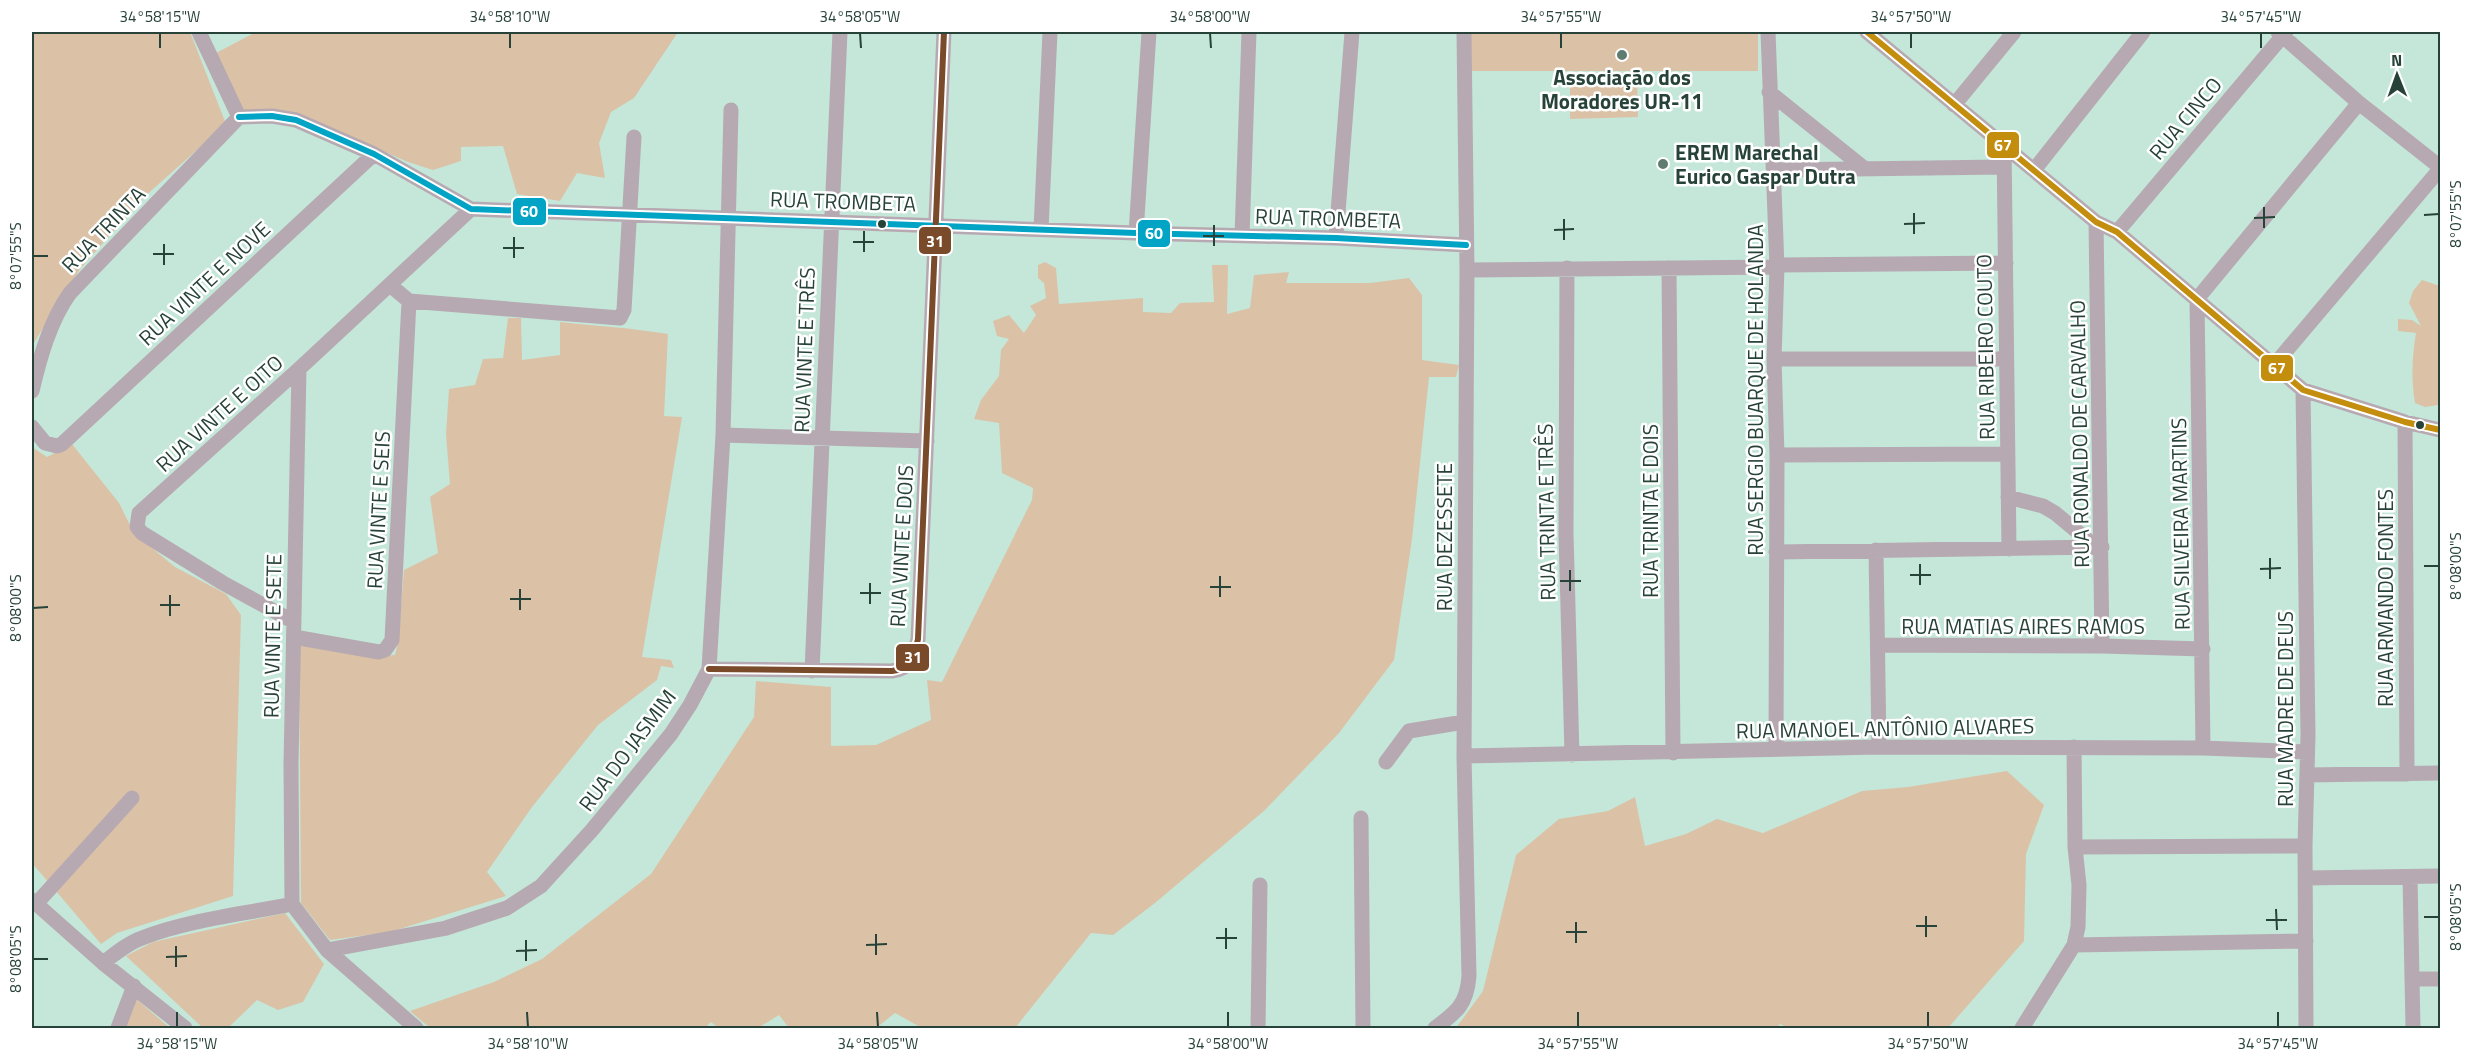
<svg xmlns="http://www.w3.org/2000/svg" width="2472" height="1060" font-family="'Titillium Web',sans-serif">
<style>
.green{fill:#dbc2a6}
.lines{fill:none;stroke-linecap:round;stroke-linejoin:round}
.minor{stroke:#b7a9b1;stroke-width:15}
.bus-1-casing{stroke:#fff;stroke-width:10}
.bus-2-casing{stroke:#fff;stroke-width:10}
.bus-3-casing{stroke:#fff;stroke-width:10}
.bus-1{stroke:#c38d0e;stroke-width:6}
.bus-2{stroke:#02a4c6;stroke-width:6}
.bus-3{stroke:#7a4b2a;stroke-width:6}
.ticks{fill:none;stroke:#274238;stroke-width:2}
.poi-dot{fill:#5e7c70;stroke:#fff;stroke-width:2}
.bus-dot{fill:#274238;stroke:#fff;stroke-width:2}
.labels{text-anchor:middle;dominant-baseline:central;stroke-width:5;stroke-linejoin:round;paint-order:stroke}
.poi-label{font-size:21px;font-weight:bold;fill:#274238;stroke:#fff}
.street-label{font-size:21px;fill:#274238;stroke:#fff}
.line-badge{stroke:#fff;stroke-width:2}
.badge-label{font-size:16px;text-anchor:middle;font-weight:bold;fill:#fff}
.neatline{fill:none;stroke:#274238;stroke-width:2}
.ticks-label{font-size:15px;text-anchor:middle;fill:#274238}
</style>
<rect width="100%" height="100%" fill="#c4e7d9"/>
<path class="green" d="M32 32H190L226 124 143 198 80 269 32 346Z
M256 32H678L634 98 611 112 599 143 605 178 577 173 560 201 517 194 503 146 461 147V161L433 170 408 162 312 120 240 113 216 53Z
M1464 32H1758V71H1465Z
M1570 80H1637L1638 117 1570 119Z
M1045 262 1056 268 1059 304 1143 298V312L1171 313 1180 303 1214 302 1212 265H1228L1227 314 1250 308 1254 275 1289 272 1286 283H1370L1409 278 1422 295V360L1459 365 1456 377H1429L1412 539 1394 660 1339 733 1265 810 1155 903 1113 935 1091 933 1015 1028H922L895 1013 876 1028H789L779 1015 758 1028H718L711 1022 705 1028H430L410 1011 494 982 542 959 651 874 754 717 756 681 831 687V746L876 745 931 720 927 680 942 682 1032 500 1033 488 1002 473 999 423 974 419 981 400 999 376 1001 350 1009 339 997 336 993 321 1009 315 1024 333 1036 315 1030 306 1046 298 1044 283 1038 278V265Z
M2422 280 2440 286V399L2438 405 2425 407 2415 403C2411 379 2412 357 2416 333L2398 331V319L2412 320 2421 326 2409 303 2413 291Z
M508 318H521L522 360 560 355V322C596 326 632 328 668 334L664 416 682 417 642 657 671 660 674 668 661 666 657 680 598 725 532 807 487 872 506 896 390 932 330 940 301 903 299 641 381 656 395 655 398 643 404 570 438 553 430 497 450 484 446 434 449 389 475 385 483 359 503 358Z
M72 444 119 503 134 533 175 567 226 594 241 615 233 896 117 933 101 944 32 863V447L47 457Z
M2007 771 2044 805 2026 854 2024 941 1948 1028H1788L1780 1024 1776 1028H1456L1483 991 1516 855 1559 819 1608 811 1635 797 1645 846 1686 834 1717 819 1763 833 1862 791 1908 787Z
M285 913 324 964 303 1002 278 1010 257 1000 228 1028H203L126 956 153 942Z
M135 998 170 1028H125Z"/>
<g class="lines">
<path class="minor" d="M199 32 239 117
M1768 32 1777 267 1774 359 1777 455 1776 749
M1867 32 2096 222 2117 232 2303 390 2405 422 2440 430
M2278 32 2359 103 2440 167
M1769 92 1864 168
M1954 105 2014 32
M239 117 272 116 296 120 374 154 471 209 1136 233 1336 238 1466 245
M2004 145 2009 549
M1775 170 2003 167
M2034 170 2143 32
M2096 222 2102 646
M1041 229 1050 32
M2117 232 2286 32
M1136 233 1149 32
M1242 236 1249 32
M1336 238 1352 32
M1777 265 2006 263
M1567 268 1566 533 1572 755
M1669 268 1673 753
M1467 270 1777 267
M409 301 620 318 624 310 634 137
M1774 359H2006
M2275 364 2440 169
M2303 390 2308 735 2305 846 2306 1028
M32 391C40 357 50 321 70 293L239 117
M2405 422 2407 774
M32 427 45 443 57 446 62 444 374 154
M723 435 927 441
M1777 455 2007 454
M2008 497 2043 506 2055 513 2097 548
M1876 550 1879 747
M1776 552 2102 547
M294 622 223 583 142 533 137 527 139 513 299 369 471 209
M294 637 379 652 385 650 392 640 409 301 390 285
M1878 645 2102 646 2203 649
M709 669 892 671C912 668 914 657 918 639L944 32
M812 671 840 32
M2203 748 2197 299 2359 103
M1464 756 1879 747 2203 748 2307 752
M1386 762 1409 731 1464 722
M2307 775 2440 773
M1361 818 1363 1028
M2075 847 2305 846
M2410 877 2413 1028
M2306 878 2440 876
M32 900 103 963 185 1028
M36 904 132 798
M292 904 291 764 299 369
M292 904 327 950 416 1028
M2074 945 2306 941
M327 950 446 928 507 908 541 886 592 830 671 734 690 705 709 669 723 435 731 110
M103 963C116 953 128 943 142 938 187 920 245 914 292 904
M2413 979H2440
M118 1028 134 986
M1258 1028 1260 885
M1435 1028C1457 1012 1467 1004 1469 976L1464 756 1467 270 1464 32
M2022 1028 2074 945 2078 927 2079 885 2075 847 2074 747"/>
<defs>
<path id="bus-1" d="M1867 32 2096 222 2117 232 2303 390 2405 422 2440 430"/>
<path id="bus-2" d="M239 117 272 116 296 120 374 154 471 209 1136 233 1336 238 1466 245"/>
<path id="bus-3" d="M709 669 892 671C912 668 914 657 918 639L944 32"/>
</defs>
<use href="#bus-1" class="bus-1-casing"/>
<use href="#bus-2" class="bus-2-casing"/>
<use href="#bus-3" class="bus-3-casing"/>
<use href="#bus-1" class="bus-1"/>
<use href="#bus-2" class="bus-2"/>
<use href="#bus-3" class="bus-3"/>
</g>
<path class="ticks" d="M160 33V48M510 33V48M860 33 861 48M1210 33 1211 48M1561 33V48M1911 33V48M2261 33V48M2264 207V228M1914 213V234M2424 215 2439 214M2254 218 2275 217M1564 219V240M1904 224 1925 223M1214 225V246M1554 230 1574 229M864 231V252M1203 236H1224M514 237V258M853 242H874M164 244V265M503 248H524M153 254H174M33 256H48M2270 558V579M1920 564V585M2424 566H2439M2260 569 2281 568M1570 570V591M1910 575H1931M1220 576V597M1560 581H1581M870 583V604M1210 587H1231M520 589V610M860 593H881M170 595V616M510 599H531M160 605H180M33 608 48 607M2276 909 2277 930M1926 916V937M2424 917H2439M2266 920H2287M1576 922V943M1916 926H1937M1226 928V949M1566 932H1587M876 934V955M1216 938H1237M526 940V961M866 945 887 944M176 946V967M516 951 537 950M166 957 187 956M33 959H48M177 1012V1027M527 1012 528 1027M877 1012 878 1027M1228 1012V1027M1578 1012V1027M1928 1012V1027M2278 1012V1027"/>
<g class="poi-dot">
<circle cx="1622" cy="55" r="6"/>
<circle cx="1663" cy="164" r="6"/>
</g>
<g class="bus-dot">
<circle cx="882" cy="224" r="5"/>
<circle cx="2420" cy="425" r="5"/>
</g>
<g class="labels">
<g class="poi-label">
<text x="1622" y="77">Associação dos<tspan x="1622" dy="24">Moradores UR-11</tspan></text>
<text x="1675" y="152" text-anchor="start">EREM Marechal<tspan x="1675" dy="24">Eurico Gaspar Dutra</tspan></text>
</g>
<g class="street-label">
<text transform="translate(2185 118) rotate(-50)">RUA CINCO</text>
<text transform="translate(843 201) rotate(2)">RUA TROMBETA</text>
<text transform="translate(1328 218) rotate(2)">RUA TROMBETA</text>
<text transform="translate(103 229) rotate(-46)">RUA TRINTA</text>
<text transform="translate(204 283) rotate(-43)">RUA VINTE E NOVE</text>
<text transform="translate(1985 347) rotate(-91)">RUA RIBEIRO COUTO</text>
<text transform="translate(804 350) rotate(-88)">RUA VINTE E TRÊS</text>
<text transform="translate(1755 390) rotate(-90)">RUA SERGIO BUARQUE DE HOLANDA</text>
<text transform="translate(219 413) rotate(-42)">RUA VINTE E OITO</text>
<text transform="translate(2079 434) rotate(-91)">RUA RONALDO DE CARVALHO</text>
<text transform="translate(378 510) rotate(-87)">RUA VINTE E SEIS</text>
<text transform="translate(1650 511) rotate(-90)">RUA TRINTA E DOIS</text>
<text transform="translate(1546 512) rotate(-91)">RUA TRINTA E TRÊS</text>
<text transform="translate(2180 524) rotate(-91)">RUA SILVEIRA MARTINS</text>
<text transform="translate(1444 537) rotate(-90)">RUA DEZESSETE</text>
<text transform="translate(901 546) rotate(-87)">RUA VINTE E DOIS</text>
<text transform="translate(2385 598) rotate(-90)">RUA ARMANDO FONTES</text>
<text x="2023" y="626">RUA MATIAS AIRES RAMOS</text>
<text transform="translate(272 636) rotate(-89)">RUA VINTE E SETE</text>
<text transform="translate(2285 709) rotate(-90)">RUA MADRE DE DEUS</text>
<text transform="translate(1885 728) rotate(-1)">RUA MANOEL ANTÔNIO ALVARES</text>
<text transform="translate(627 750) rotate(-53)">RUA DO JASMIM</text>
</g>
</g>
<g class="line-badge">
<rect x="1986" y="131" width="34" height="28" rx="6" fill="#c38d0e"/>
<rect x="512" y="197" width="35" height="29" rx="6" fill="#02a4c6"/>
<rect x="1137" y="219" width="34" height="29" rx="6" fill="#02a4c6"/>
<rect x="918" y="226" width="34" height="29" rx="6" fill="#7a4b2a"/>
<rect x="2260" y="354" width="34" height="28" rx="6" fill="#c38d0e"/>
<rect x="895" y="643" width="35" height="29" rx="6" fill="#7a4b2a"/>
</g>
<g class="badge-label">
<text x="2003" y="151">67</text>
<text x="529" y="217">60</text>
<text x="1154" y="239">60</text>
<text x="935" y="247">31</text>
<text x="2277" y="374">67</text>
<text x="913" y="663">31</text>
</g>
<rect width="2472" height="1060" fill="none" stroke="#ffffff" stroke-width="66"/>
<g transform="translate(2397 75) rotate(359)" stroke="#ffffff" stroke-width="4.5" paint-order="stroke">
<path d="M0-4.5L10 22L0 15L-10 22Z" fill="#274238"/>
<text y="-9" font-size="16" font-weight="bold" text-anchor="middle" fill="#274238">N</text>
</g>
<rect x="33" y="33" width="2406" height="994" class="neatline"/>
<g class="ticks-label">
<text x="160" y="22">34°58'15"W</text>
<text x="510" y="22">34°58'10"W</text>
<text x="860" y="22">34°58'05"W</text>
<text x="1210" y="22">34°58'00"W</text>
<text x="1561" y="22">34°57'55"W</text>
<text x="1911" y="22">34°57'50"W</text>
<text x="2261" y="22">34°57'45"W</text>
<text transform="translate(2456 214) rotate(-90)" y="5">8°07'55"S</text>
<text transform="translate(16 256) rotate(-90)" y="5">8°07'55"S</text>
<text transform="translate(2456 566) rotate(-90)" y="5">8°08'00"S</text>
<text transform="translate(16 608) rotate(-90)" y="5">8°08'00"S</text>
<text transform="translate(2456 917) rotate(-90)" y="5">8°08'05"S</text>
<text transform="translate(16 959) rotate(-90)" y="5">8°08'05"S</text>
<text x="177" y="1049">34°58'15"W</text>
<text x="528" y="1049">34°58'10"W</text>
<text x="878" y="1049">34°58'05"W</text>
<text x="1228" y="1049">34°58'00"W</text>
<text x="1578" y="1049">34°57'55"W</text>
<text x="1928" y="1049">34°57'50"W</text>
<text x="2278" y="1049">34°57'45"W</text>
</g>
</svg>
